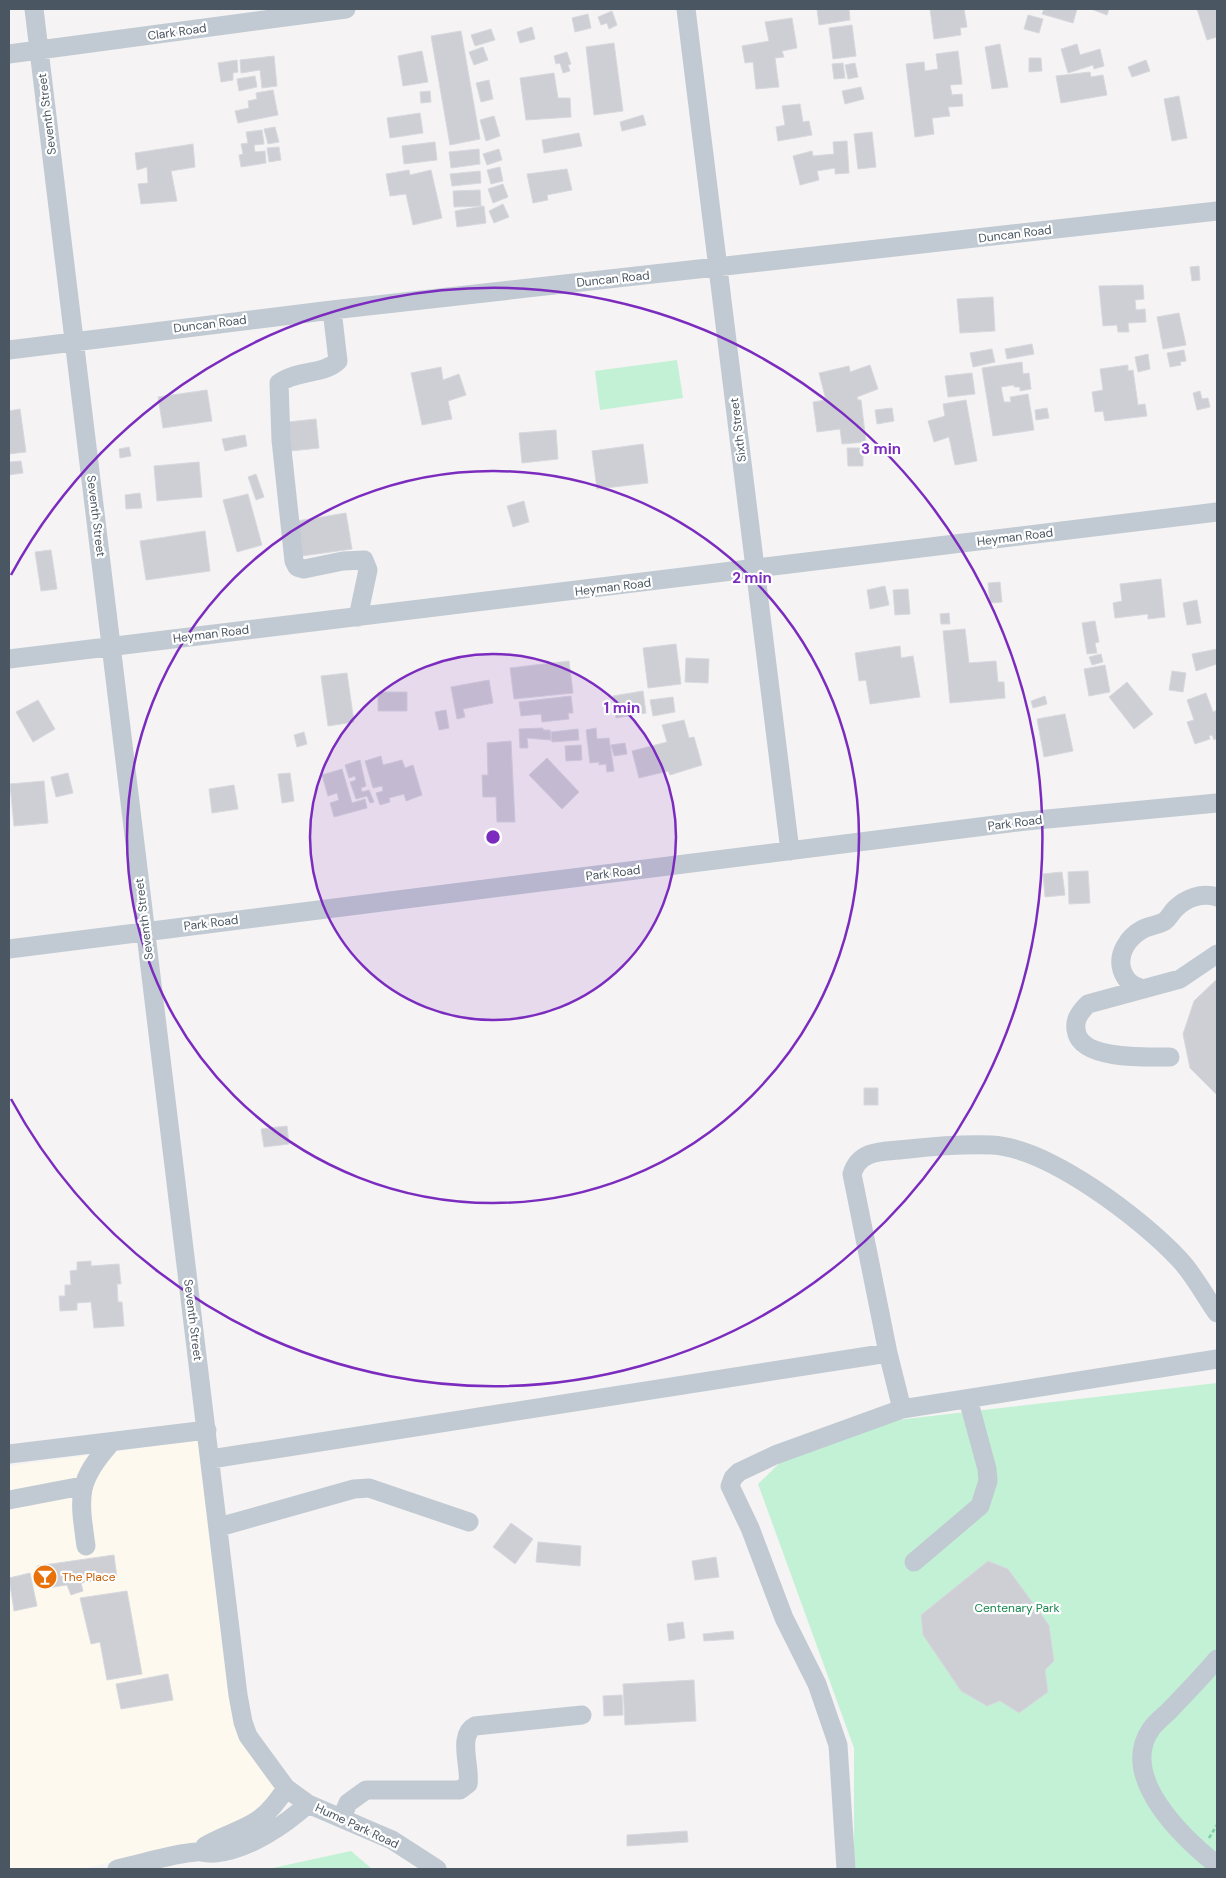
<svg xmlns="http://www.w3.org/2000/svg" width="1226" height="1878" font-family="'DM Sans',sans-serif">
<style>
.commercial{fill:#fdf9ef}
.green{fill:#c3f1d5}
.building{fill:#cdcfd5;stroke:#d7d9de}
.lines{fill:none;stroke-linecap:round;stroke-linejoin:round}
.path{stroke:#7ad0a6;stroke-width:2.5;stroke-dasharray:4 2.5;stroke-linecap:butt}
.minor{stroke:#c1cad2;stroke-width:19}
.ring{fill:none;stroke:#7b2cbf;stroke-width:2.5}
.labels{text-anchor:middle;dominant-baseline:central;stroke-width:4.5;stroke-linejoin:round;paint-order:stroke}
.street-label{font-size:12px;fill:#4a5661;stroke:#fff}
.food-label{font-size:12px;fill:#c56008;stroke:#fff;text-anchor:start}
.park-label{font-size:12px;fill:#17864f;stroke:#fff}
.centre{fill:#7b2cbf;stroke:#fff;stroke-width:2.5}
.ring-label{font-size:15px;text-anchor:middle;font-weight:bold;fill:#7b2cbf;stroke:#fff;stroke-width:4.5;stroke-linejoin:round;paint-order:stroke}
</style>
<rect width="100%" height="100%" fill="#f5f3f3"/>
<path class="commercial" d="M199 1440 236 1722 276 1787 268 1802 246 1820 212 1833 191 1845 81 1869H9V1466Z"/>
<path class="green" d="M677 360 683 398 600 410 595 371Z
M1217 1383V1869H854V1748L758 1484 788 1455 897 1420Z
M351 1851 372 1869H268Z"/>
<path class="building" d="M817 9H849L850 20 819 25Z
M930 9H964L967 27 960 28 961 35 934 39Z
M1044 9H1077L1073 23 1042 14Z
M1091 9H1109L1107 15Z
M1197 9H1217V37L1207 40Z
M612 11 617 25 609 29 607 23 601 25 598 17Z
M588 14 591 28 575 32 572 18Z
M1028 15 1043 19 1039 33 1024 29Z
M792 18 797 48 782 51 784 57 775 58 779 87 756 89 753 62 745 63 742 46 769 41 765 22Z
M852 25 856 56 833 59 829 28Z
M532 27 535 39 520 43 517 32Z
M491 29 495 40 475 46 471 35Z
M461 31 480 139 450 145 431 36Z
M614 43 623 111 594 115 586 47Z
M1000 44 1008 87 992 89 985 47Z
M1077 44 1080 55 1100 49 1104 66 1094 69 1093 65 1068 73 1061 49Z
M483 47 488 60 474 65 469 52Z
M422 51 428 82 403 86 398 56Z
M958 51 962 84 950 85 952 95 962 94 963 106 948 107 950 116 932 118 934 134 915 137 906 64 924 62 925 71 938 69 936 54Z
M567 52 571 64 568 65 570 71 563 73 560 63 556 64 554 56Z
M274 56 277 86 262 88 260 70 241 73 240 60Z
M1029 58H1041L1042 71 1029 72Z
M237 60 238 72 233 73V80L221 82 218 63Z
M1146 60 1150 71 1132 77 1128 67Z
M843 63 845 78 834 79 832 64Z
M855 63 858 77 848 79 845 65Z
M1090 72 1091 77 1103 75 1107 95 1061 103 1056 76Z
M554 73 558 98H570L571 117 526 120 520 78Z
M255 76 257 87 239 91 237 79Z
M489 80 493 99 481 102 476 83Z
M861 87 864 99 845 104 842 91Z
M273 90 278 115 238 123 235 111 249 108 248 101 257 99 256 93Z
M430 91 431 102 421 103 420 92Z
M1179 96 1187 138 1172 141 1164 99Z
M800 104 803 122 809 121 812 135 778 141 776 127 785 125 782 106Z
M420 113 423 133 390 138 387 118Z
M643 115 646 125 622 131 620 122Z
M494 116 500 136 486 141 480 120Z
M275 127 279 142 268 144 264 129Z
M262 130 264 144 254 145 255 152 265 151 266 163 241 167 239 155 243 154 241 144 248 143 246 132Z
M872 132 876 167 858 169 854 134Z
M579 133 582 146 544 153 542 140Z
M847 141 849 173 835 174V168L817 171 819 180 800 185 793 156 812 151 813 156 834 154 833 142Z
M435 142 437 160 404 164 402 146Z
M193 144 195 167 171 171 177 201 141 204 138 184 148 183 147 167 137 170 135 153Z
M279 147 281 160 269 162 267 148Z
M479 149 480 164 451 168 449 152Z
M499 149 502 160 487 165 483 154Z
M500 167 503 181 491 184 487 170Z
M567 169 572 190 547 195 548 200 533 203 527 174Z
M409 170 410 175 431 170 442 218 413 225 406 194 390 196 386 174Z
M480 171 481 183 452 186 450 174Z
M503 184 508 197 493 203 488 189Z
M480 190 481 206 454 207 453 191Z
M503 204 509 217 494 223 489 211Z
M484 206 486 223 457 227 455 211Z
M1199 266 1200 280 1192 281 1190 267Z
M1143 285 1144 299 1135 300 1136 310 1145 309 1146 322 1128 323 1129 332H1118L1117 325 1103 326 1099 286Z
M993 297 995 331 960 333 957 299Z
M1179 313 1186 345 1163 349 1157 317Z
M1032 344 1034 354 1007 359 1005 349Z
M992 349 995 362 973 367 970 353Z
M1184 350 1186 361 1180 362 1181 365 1170 367 1167 353Z
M1148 354 1150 369 1138 372 1135 357Z
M1022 362 1023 374 1029 373 1031 389 1020 391V387H1014V385L1001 387 1004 402H1011L1010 397 1028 394 1034 430 993 436 982 368Z
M870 365 878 389 857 397 858 400H861L866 442 842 444 840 429 817 432 813 402 826 400 819 373 849 366 850 372Z
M1128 365V371L1133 370 1138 405 1145 404 1147 416 1105 421 1103 411 1095 412 1092 392 1103 390 1100 369Z
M441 367 443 380 459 374 466 395 448 401 452 419 422 425 411 373Z
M972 373 975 394 948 397 945 376Z
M207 390 212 421 163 428 158 397Z
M1200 391 1202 399 1208 398 1210 407 1197 410 1193 393Z
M966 400 977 461 955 465 949 437 934 442 928 421 945 416 943 404Z
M892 408 894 421 877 424 875 410Z
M1047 408 1049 418 1036 420 1035 410Z
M20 409 26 452 9 454V411Z
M316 419 319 448 291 451 288 422Z
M556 430 558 459 522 463 519 433Z
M245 435 247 446 225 451 222 439Z
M643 444 648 483 597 489 592 451Z
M129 447 131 456 120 458 119 449Z
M847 448H863V466H848Z
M21 461 23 473 9 475V462Z
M199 462 202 497 157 501 154 466Z
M256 474 264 497 256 500 248 477Z
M140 493 142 508 126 509 125 495Z
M248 494 262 545 237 552 223 500Z
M524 501 529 522 513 527 507 506Z
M346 513 352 549 302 556 297 521Z
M205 531 210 571 146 580 140 541Z
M51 550 57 589 41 591 35 552Z
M1161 579 1165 617 1148 619V614L1115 618 1113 603 1122 601 1120 584Z
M1000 582 1002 602 990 603 988 583Z
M885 586 889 605 870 609 867 590Z
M908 589 910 614 895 615 893 590Z
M1197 600 1201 623 1187 625 1183 603Z
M949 613 950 624H941L940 614Z
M1095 621 1099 642 1095 643 1097 653 1087 654 1082 623Z
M965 629 969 663 996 661 998 682H1004L1005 698 950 703 943 631Z
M676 644 681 684 648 688 643 648Z
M900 646 901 658 913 656 920 697 870 704 866 680 859 681 855 653Z
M1217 649V664L1196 671 1192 654Z
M1101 654 1103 662 1092 665 1089 657Z
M686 658 709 659 708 683 685 682Z
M569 661 573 693 514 699 510 668Z
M1105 665 1110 692 1089 696 1084 669Z
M1172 671 1186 673 1183 692 1169 690Z
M347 673 354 722 328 726 321 676Z
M489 680 493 703 463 709 465 717 457 719 451 687Z
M1127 682 1153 714 1134 729 1109 697Z
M643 691 646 713 616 718 613 696Z
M378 692H407V711H378Z
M1206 693 1213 712 1217 710V738L1214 740 1212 735 1209 736 1210 739 1195 744 1187 722 1194 720 1187 700Z
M571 696 573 713H568L569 719 542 722 541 714 521 716 519 702Z
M1045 696 1047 704 1033 708 1031 701Z
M673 697 675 712 653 716 650 700Z
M38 700 55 729 33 742 16 712Z
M446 710 449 728 439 730 435 712Z
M1065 714 1073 751 1044 757 1037 719Z
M684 720 689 738 694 737 702 765 670 775 668 771 639 778 632 751 667 742 662 725Z
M543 728V730H550L551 740 527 738 528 748H520L519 729Z
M596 728 597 739 609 738 614 771 607 772 606 764 599 765V762L590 763 586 730Z
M578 729 579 740 552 742 551 732Z
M304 732 307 744 297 747 294 735Z
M511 741 515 822H497L496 797H483L482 775H488L487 743Z
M625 743 627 754 614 756 611 745Z
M581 745 582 760 566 761 565 746Z
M381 756 383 765 402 760 405 768 413 765 422 795 406 801 404 794 389 798 390 802 380 805 376 793 383 791 382 786 373 788 365 761Z
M547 758 579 792 562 809 529 775Z
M360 760 366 786 361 788 362 792 369 790 374 802 370 803 367 796 356 799 350 782 356 780 355 776 349 778 345 765Z
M342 769 352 803 365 799 367 808 334 817 330 803 339 800 337 793 328 796 322 775Z
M68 773 73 793 56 797 51 777Z
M290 773 294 801 282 803 278 774Z
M44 781 48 823 14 826 10 784Z
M234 785 238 809 212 813 209 789Z
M1088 871 1090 903 1069 904 1068 872Z
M1062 872 1065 895 1045 897 1043 874Z
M1217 979V1095L1190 1068 1183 1034 1194 1001Z
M864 1088H878V1105H864Z
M287 1126 289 1144 264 1147 261 1129Z
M91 1261V1266L119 1264 121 1284H117L118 1302H122L124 1326 94 1328 91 1302 77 1303V1310L60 1311 59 1296H65V1285H71L70 1271 77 1270V1262Z
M511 1523 533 1539 515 1564 493 1547Z
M538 1542 581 1546 580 1566 536 1562Z
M114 1555 117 1578 81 1583 83 1591 71 1595 67 1585 40 1589 37 1566Z
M716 1557 719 1577 695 1580 692 1561Z
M988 1561 1008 1569 1049 1625 1054 1661 1045 1670 1048 1692 1019 1713 1000 1701 987 1706 961 1691 923 1635 921 1615Z
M30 1573 37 1606 14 1611 9 1578Z
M127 1591 142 1674 107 1680 100 1642 91 1644 80 1598Z
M683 1622 685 1638 669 1641 667 1624Z
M733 1631 734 1639 704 1641 703 1634Z
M168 1674 173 1700 121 1709 116 1684Z
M694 1680 696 1721 625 1725 623 1684Z
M622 1695 623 1715 604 1716 603 1696Z
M687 1831 688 1842 627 1846V1835Z"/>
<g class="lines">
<path class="path" d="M1209 1838 1217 1825"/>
<path class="minor" d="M34 9C101 571 173 1132 238 1695L243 1722 248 1736 286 1788 308 1804 392 1840 437 1869
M686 9 790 851
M9 54 346 9
M332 310 338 361C323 375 296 370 279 383L281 440 294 561 297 567 304 569 343 561 364 560 368 570 358 617
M9 350 332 310 1217 211
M9 659 1217 512
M9 949 1026 821 1217 803
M1144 989C1133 986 1126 982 1122 970 1117 954 1128 937 1143 929 1150 926 1158 925 1165 921 1169 918 1171 913 1175 909 1186 898 1202 892 1217 897
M1170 1057C1147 1057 1085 1060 1077 1034 1073 1021 1079 1013 1088 1004L1180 979 1217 954
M888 1353 852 1174C860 1148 885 1152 909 1149 936 1146 965 1144 992 1145 1049 1148 1142 1219 1180 1260 1194 1275 1205 1296 1217 1313
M902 1409 1217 1359
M9 1454 207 1430
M211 1459 888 1353 902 1409 775 1455 739 1472 733 1478 730 1486 750 1528 784 1618 817 1684 838 1745 846 1869
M9 1500 82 1486
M219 1527 354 1489 369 1488 469 1522
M86 1546C79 1496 76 1482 111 1443
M914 1562 980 1506 988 1481 987 1469 968 1399
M1217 1659C1202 1677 1186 1693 1170 1710 1164 1716 1156 1722 1151 1729 1118 1777 1183 1838 1217 1865
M342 1817 348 1803 366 1790H460L468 1784C471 1767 457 1735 475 1726L582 1715
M205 1846C243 1825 260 1830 286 1788
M117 1869C142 1864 170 1854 196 1852 202 1851 209 1854 215 1853 248 1850 285 1825 308 1804"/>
</g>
<circle cx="493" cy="837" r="183" fill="#7b2cbf" fill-opacity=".12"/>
<g class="ring">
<circle cx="493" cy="837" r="183"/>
<circle cx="493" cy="837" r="366"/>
<path d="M11 575A549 549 0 1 1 11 1099"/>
</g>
<defs>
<symbol id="bar-disc" viewBox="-11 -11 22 22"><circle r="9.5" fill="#e8710a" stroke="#fff"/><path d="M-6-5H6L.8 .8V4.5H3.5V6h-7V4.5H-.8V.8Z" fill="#fff"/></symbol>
</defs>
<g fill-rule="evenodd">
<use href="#bar-disc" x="31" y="1563" width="28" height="28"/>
</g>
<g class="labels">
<g class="street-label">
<text transform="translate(177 32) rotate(-8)">Clark Road</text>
<text transform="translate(47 114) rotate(-97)">Seventh Street</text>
<text transform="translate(1015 234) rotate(-7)">Duncan Road</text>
<text transform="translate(613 279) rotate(-6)">Duncan Road</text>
<text transform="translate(210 324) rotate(-7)">Duncan Road</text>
<text transform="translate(738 430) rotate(-97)">Sixth Street</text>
<text transform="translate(96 516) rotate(83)">Seventh Street</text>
<text transform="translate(1015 537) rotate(-7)">Heyman Road</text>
<text transform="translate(613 587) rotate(-7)">Heyman Road</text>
<text transform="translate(211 634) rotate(-7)">Heyman Road</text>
<text transform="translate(1015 823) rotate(-7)">Park Road</text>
<text transform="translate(613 873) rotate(-7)">Park Road</text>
<text transform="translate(144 919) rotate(-97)">Seventh Street</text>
<text transform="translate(211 923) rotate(-7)">Park Road</text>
<text transform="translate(193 1320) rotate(83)">Seventh Street</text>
<text transform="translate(357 1826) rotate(25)">Hume Park Road</text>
</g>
<g class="food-label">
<text x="62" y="1577">The Place</text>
</g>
<g class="park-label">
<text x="1017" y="1608">Centenary Park</text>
</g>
</g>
<circle cx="493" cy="837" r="8" class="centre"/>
<g class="ring-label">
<text x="881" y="454">3 min</text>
<text x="752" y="583">2 min</text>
<text x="622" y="713">1 min</text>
</g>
<rect width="1226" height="1878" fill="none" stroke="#4a5661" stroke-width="20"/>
</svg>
